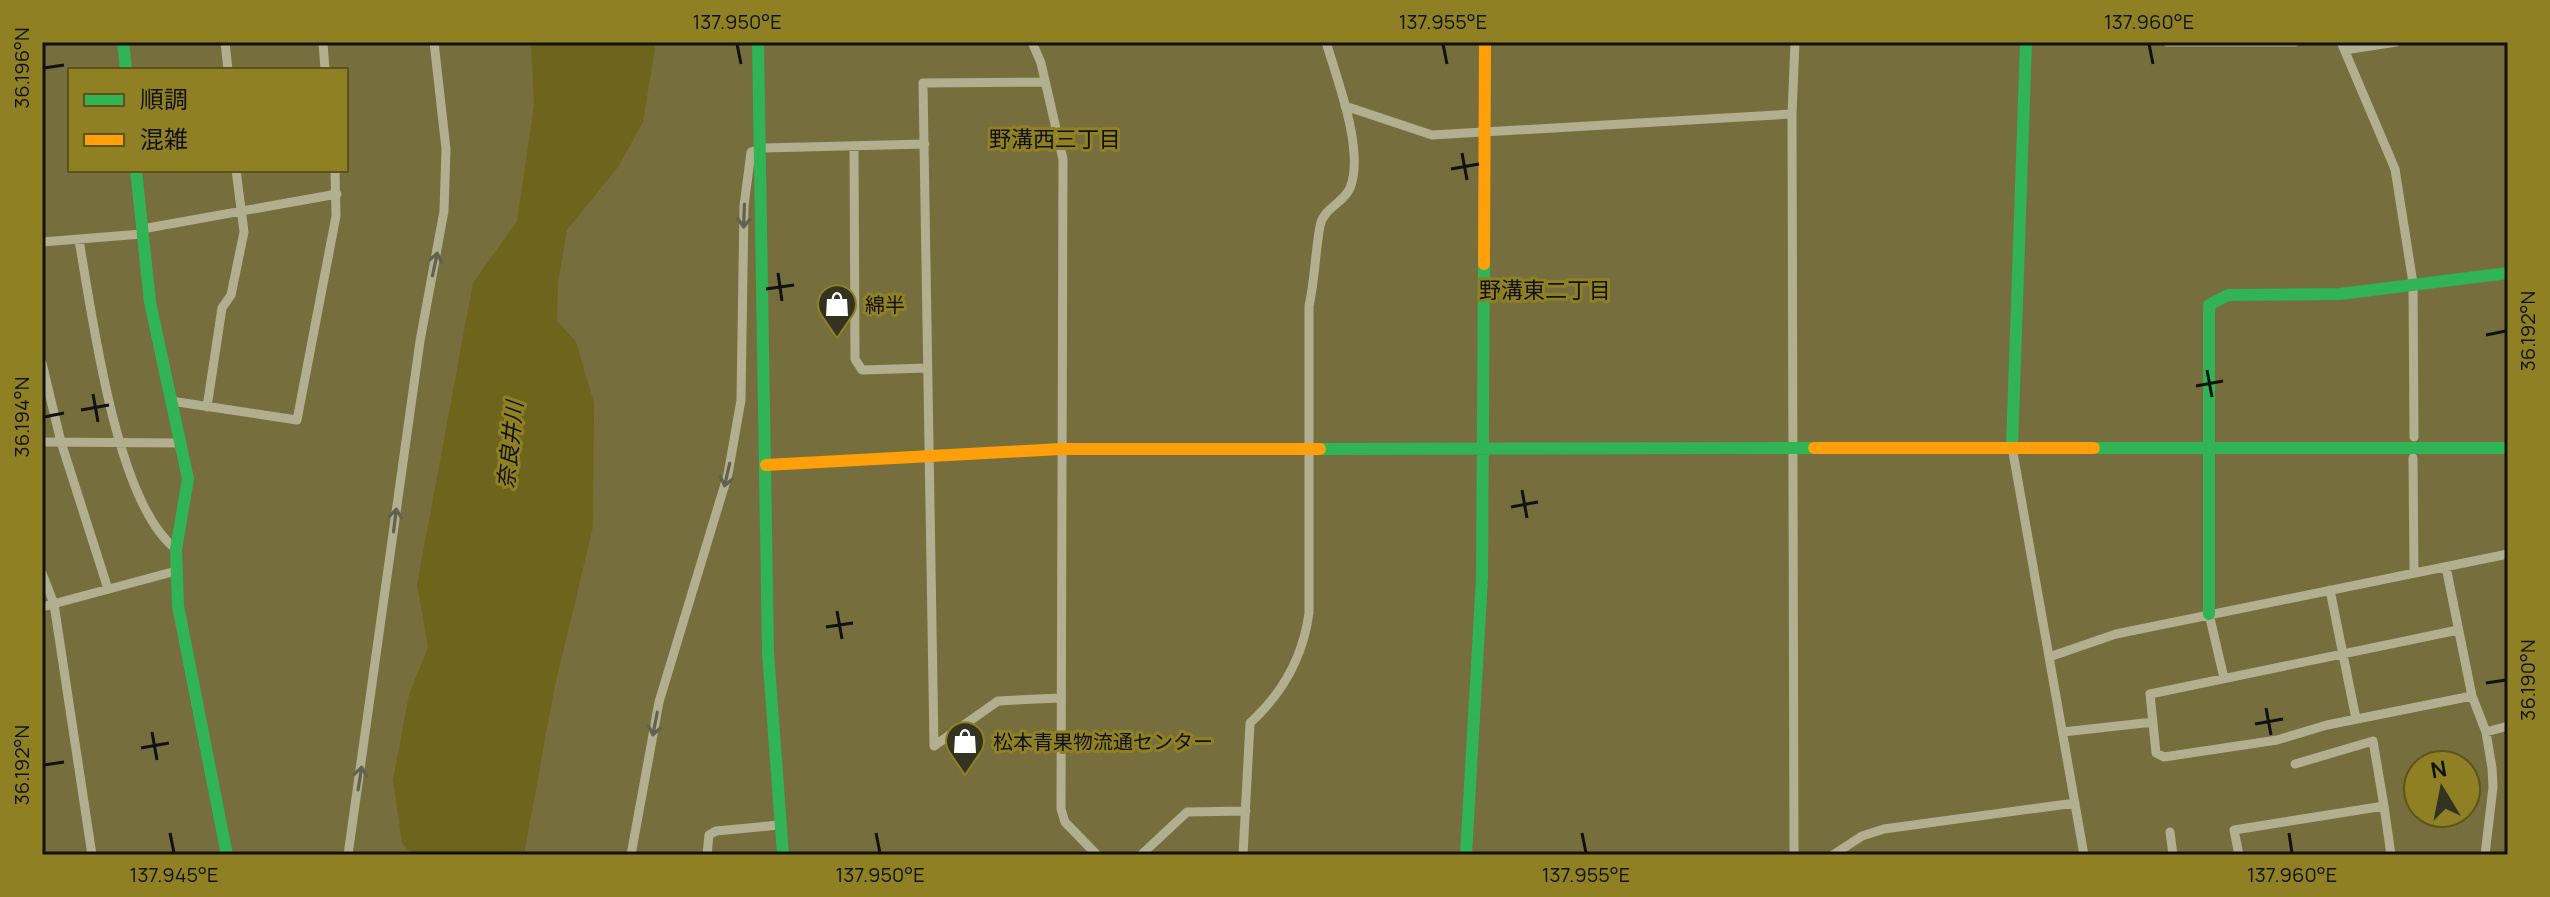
<svg xmlns="http://www.w3.org/2000/svg" width="2550" height="897" font-family="Manrope,'Noto Sans JP',sans-serif">
<style>
.water{fill:#6f641b}
.lines{fill:none;stroke-linecap:round;stroke-linejoin:round}
.street{stroke:#b2ae90;stroke-width:9}
.fast{stroke:#30b455;stroke-width:12}
.slow{stroke:#ff9f0a;stroke-width:12}
.oneway{stroke:#626050}
.ticks{fill:none;stroke:#111;stroke-width:3}
.labels{text-anchor:middle;dominant-baseline:central;stroke-width:6;stroke-linejoin:round;paint-order:stroke}
.poi-label{font-size:20px;fill:#111;stroke:#8f8023;text-anchor:start}
.neighbourhood-label{font-size:22px;fill:#111;stroke:#8f8023}
.water-label{font-size:22px;font-style:italic;fill:#111;stroke:#8f8023}
.neatline{fill:none;stroke:#111;stroke-width:3}
.ticks-label{font-size:20px;text-anchor:middle;fill:#111}
</style>
<rect width="100%" height="100%" fill="#766e3c"/>
<path class="water" d="M531 42H656L643 122 618 167 567 230 558 282 557 321 576 342 594 403 593 527 554 690 524 855H413L402 843 393 780 409 695 428 647 417 585 473 283 517 221 534 105Z"/>
<g class="lines">
<path class="street" d="M225 42 228 70
M323 42 325 70
M1032 42 1041 63 1063 159 1061 809 1065 822 1097 855
M2167 42H2295
M2341 42 2395 169 2413 283 2414 437
M2345 50 2396 42
M1345 106 1432 135 1792 114
M854 146 855 359 862 370 927 368
M142 229 337 194
M79 240C92 314 116 504 176 549
M42 242 142 234
M42 363 61 442 108 589
M171 401 297 420 336 216 335 170
M207 407 222 308 231 295 244 232 236 170
M42 442 180 443
M2012 447 2084 855
M2413 458 2414 573
M2446 567 2472 696 2486 732 2492 768 2493 787 2485 855
M42 573 54 604 92 855
M2330 590 2356 719
M42 607 176 571
M2209 614 2224 678
M2458 630 2150 694 2156 753 2164 757 2277 740 2327 725 2472 696
M2049 657 2116 634 2508 554
M2063 732 2153 722
M2486 732 2508 726
M934 746 923 83 1045 82
M934 746 998 701 1059 698
M2295 764 2373 741 2384 806
M2170 832 2173 855
M348 855 420 341 444 211 446 149 434 42
M631 855 659 702 728 474 741 400 744 206 751 152 764 148 925 144
M707 855 709 835 716 831 779 825
M1141 855 1187 812 1246 811
M1243 855 1250 723C1283 693 1303 657 1309 613V306C1315 279 1315 253 1320 226 1323 208 1344 203 1350 188 1365 151 1337 79 1326 42
M1794 855 1792 114 1795 42
M1833 855 1862 836 1884 829 2075 803
M2239 855 2234 830 2384 806 2391 855"/>
<path class="fast" d="M123 42 126 70
M758 42 768 652 783 855
M136 170 150 302 188 479 176 549 178 606 227 855
M2012 447 2026 42
M2094 448H2508
M1320 449 1814 448
M2209 614V305L2228 295 2340 294 2508 273
M1466 855 1482 578 1484 264"/>
<path class="slow" d="M1484 264 1485 42
M1814 448H2094
M766 465 1060 449H1320"/>
</g>
<defs><path id="oneway-shaft" d="M-6 0H5M1.5-3L5.5 0L1.5 3" fill="none" stroke-width="1.6" stroke-linecap="round" stroke-linejoin="round" transform="scale(2)"/></defs>
<g class="oneway">
<use href="#oneway-shaft" transform="translate(744 216) rotate(92)"/>
<use href="#oneway-shaft" transform="translate(435 264) rotate(-78)"/>
<use href="#oneway-shaft" transform="translate(727 475) rotate(103)"/>
<use href="#oneway-shaft" transform="translate(395 520) rotate(-83)"/>
<use href="#oneway-shaft" transform="translate(655 724) rotate(101)"/>
<use href="#oneway-shaft" transform="translate(360 778) rotate(-81)"/>
</g>
<path class="ticks" d="M737 44 741 64M1443 44 1447 64M2149 44 2153 64M44 68 64 65M1462 153 1467 180M1451 169 1479 164M778 273 782 301M766 289 794 285M2486 335 2506 331M2207 370 2212 397M2196 386 2223 381M93 394 98 422M81 410 109 405M44 417 64 413M1522 490 1527 518M1511 507 1538 502M837 611 842 639M826 627 853 623M2486 683 2506 680M2266 708 2271 735M2255 724 2283 719M152 732 157 760M141 748 169 743M44 765 64 762M170 833 174 853M876 833 880 853M1582 833 1586 853M2289 833 2292 853"/>
<defs>
<symbol id="shop-pin" viewBox="-11 -11 22 30"><path d="M0 17L-7.5 6A9.5 9.5 0 1 1 7.5 6Z" fill="#343220" stroke="#8f8023"/><path d="M-5-2.5h2.3a2.7 3.5 0 0 1 5.4 0H5L5.5 6h-11ZM-1.5-2.5h3a1.5 2.3 0 0 0-3 0Z" fill="#fff"/></symbol>
</defs>
<g fill-rule="evenodd">
<use href="#shop-pin" x="815" y="282" width="44" height="60"/>
<use href="#shop-pin" x="943" y="719" width="44" height="60"/>
</g>
<g class="labels">
<g class="poi-label">
<text x="865" y="304">綿半</text>
<text x="993" y="741">松本青果物流通センター</text>
</g>
<g class="neighbourhood-label">
<text x="1055" y="139">野溝西三丁目</text>
<text x="1545" y="290">野溝東二丁目</text>
</g>
<g class="water-label">
<text transform="translate(510 445) rotate(-84)">奈良井川</text>
</g>
</g>
<rect width="2550" height="897" fill="none" stroke="#8f8023" stroke-width="88"/>
<rect x="68" y="68" width="280" height="104" fill="#8f8023" stroke="#5d541c" stroke-width="2"/>
<rect x="84" y="94" width="40" height="12" fill="#30b455" stroke="#5d541c" stroke-width="2"/>
<text x="140" y="108" font-size="24" fill="#111111">順調</text>
<rect x="84" y="134" width="40" height="12" fill="#ff9f0a" stroke="#5d541c" stroke-width="2"/>
<text x="140" y="148" font-size="24" fill="#111111">混雑</text>
<g transform="translate(2442 789) rotate(350)"><circle r="38" fill="#8f8023" stroke="#5d541c" stroke-width="2"/>
<path d="M0-6L14 30L0 20L-14 30Z" fill="#343220"/>
<text y="-12" font-size="22" font-weight="bold" text-anchor="middle" fill="#111111">N</text>
</g>
<rect x="44" y="44" width="2462" height="809" class="neatline"/>
<g class="ticks-label">
<text x="737" y="29">137.950°E</text>
<text x="1443" y="29">137.955°E</text>
<text x="2149" y="29">137.960°E</text>
<text transform="translate(22 68) rotate(-90)" y="7">36.196°N</text>
<text transform="translate(2528 331) rotate(-90)" y="7">36.192°N</text>
<text transform="translate(22 417) rotate(-90)" y="7">36.194°N</text>
<text transform="translate(2528 680) rotate(-90)" y="7">36.190°N</text>
<text transform="translate(22 765) rotate(-90)" y="7">36.192°N</text>
<text x="174" y="882">137.945°E</text>
<text x="880" y="882">137.950°E</text>
<text x="1586" y="882">137.955°E</text>
<text x="2292" y="882">137.960°E</text>
</g>
</svg>
